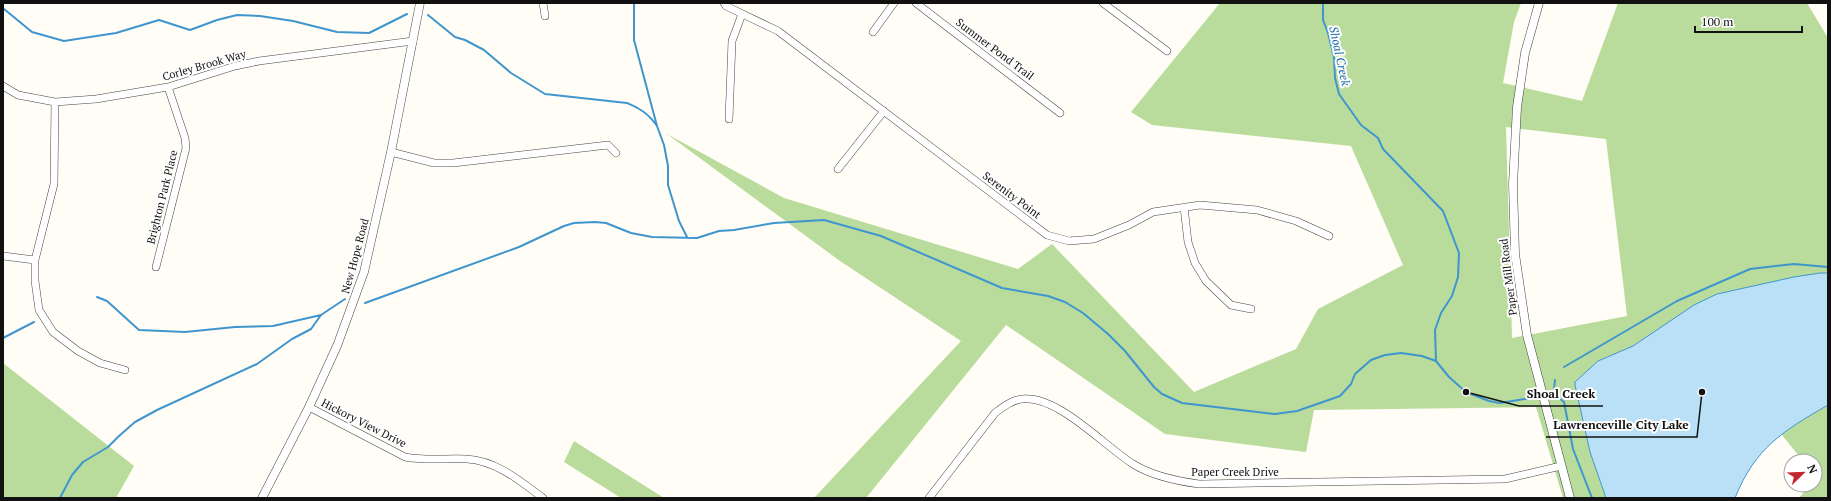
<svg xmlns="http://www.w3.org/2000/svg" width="1831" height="501" font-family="'PT Serif',serif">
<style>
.forest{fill:#b9dc9c;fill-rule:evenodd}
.water{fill:#b9e0f7;stroke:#3f96cf}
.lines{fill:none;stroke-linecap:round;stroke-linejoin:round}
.stream{stroke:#3f96cf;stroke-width:2}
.minor-casing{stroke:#444;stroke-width:8}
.tertiary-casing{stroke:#444;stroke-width:9}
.minor{stroke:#fff;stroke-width:7}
.tertiary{stroke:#fff;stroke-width:8}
.labels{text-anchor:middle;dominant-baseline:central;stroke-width:4;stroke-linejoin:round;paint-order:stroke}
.street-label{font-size:11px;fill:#111;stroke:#fff}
.water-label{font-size:12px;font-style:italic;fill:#1768a6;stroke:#fff}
.leader{fill:none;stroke:#111;stroke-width:1.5}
.callout-dot{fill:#111;stroke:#fff;stroke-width:1.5}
.callout-label{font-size:12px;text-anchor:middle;font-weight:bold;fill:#111;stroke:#fff;stroke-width:4;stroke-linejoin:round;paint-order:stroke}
</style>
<rect width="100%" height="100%" fill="#fffdf5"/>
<path class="forest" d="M1220 3H1521L1514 22 1503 83 1582 101 1618 3H1807L1828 38V498H1799L1810 485H1815L1816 478 1815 476V461H1803L1733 374 1607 498H1563L1536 407 1314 410 1306 452 1165 434 1006 325 866 498H814L961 341 840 261 667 134 784 198 1018 269 1052 244 1194 392 1296 349 1318 309 1403 265 1351 146 1152 125 1131 112ZM1506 127 1606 139 1627 316 1512 338Z
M3 363 134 466 116 498H3Z
M574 441 664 498H621L564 462Z"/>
<path class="water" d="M1820 273H1828V405C1783 431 1755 448 1735 498H1606L1590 452 1575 385V382L1598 361 1633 346 1694 305 1717 294 1794 277Z"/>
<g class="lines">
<path class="stream" d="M634 3V40L657 126 664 145 668 166V185L679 221 687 237
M1323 3V20L1328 33 1334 57 1335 78 1339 94 1361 125 1378 138 1383 149 1443 211 1459 253 1458 277 1452 296 1441 313 1435 330 1436 361 1449 377 1466 392 1489 401 1500 403 1531 398
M4 9 32 32 64 41 116 33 159 20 190 30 217 20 237 15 260 16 293 21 337 32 369 33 407 14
M428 15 455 37 465 40 484 50 511 73 545 94 627 103C640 108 649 114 657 126
M97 297 107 301 139 330 185 332 235 327 273 326 321 315 345 299
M365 303 519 247 564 226 574 223 595 222 606 223 631 233 652 237 697 238 719 231 734 230 774 223 824 220 881 236 1002 288 1048 296 1065 302 1083 313 1108 334 1125 351 1154 387 1162 394 1182 403 1275 414 1297 411 1340 396 1351 384 1355 374 1371 360 1385 355 1401 353 1422 356 1436 361
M3 338 34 322
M1564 367 1677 301 1750 269 1794 264 1828 267
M1555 380 1553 398H1559L1564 402 1573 449 1592 498
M60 498 72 475 83 462 108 447 119 436 135 422 157 410 257 364 292 339 311 329 321 315"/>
<defs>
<path id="minor" d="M543 3 545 16
M724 3 726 6 778 31 1047 235 1069 241 1094 239 1129 225 1153 212 1200 205 1257 210 1296 221 1329 236
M916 3 1060 113
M1103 3 1167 51
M873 32 894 3
M3 86 18 95 55 102 96 99 168 87 235 66 259 61 413 41
M55 102 54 184 35 260V281L39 310 53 332 78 351 100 363 125 370
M729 119 732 41 742 14
M391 152 434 163H453L608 145 616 153
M838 169 884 111
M1184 207 1188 242 1195 263 1206 281 1231 305 1251 309
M3 256 35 260
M156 267 186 148 185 138 168 87
M309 407 405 457C426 461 446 458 467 459 497 461 520 481 543 498
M929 498 995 413C1003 407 1012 400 1022 399 1058 395 1103 445 1133 464 1152 476 1177 481 1199 484L1505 479 1561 466"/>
<path id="tertiary" d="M1539 3 1525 53 1517 107 1513 184 1515 254 1527 335 1570 498
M262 498 309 407 337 346 364 272 391 152 420 3"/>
</defs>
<use href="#minor" class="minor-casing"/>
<use href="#tertiary" class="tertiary-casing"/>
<use href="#minor" class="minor"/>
<use href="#tertiary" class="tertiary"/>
</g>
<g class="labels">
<g class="street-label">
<text transform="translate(995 49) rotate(37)">Summer Pond Trail</text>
<text transform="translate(204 65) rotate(-16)">Corley Brook Way</text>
<text transform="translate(1012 195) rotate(37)">Serenity Point</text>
<text transform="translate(162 197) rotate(-76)">Brighton Park Place</text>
<text transform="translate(355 256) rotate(-75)">New Hope Road</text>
<text transform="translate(1508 277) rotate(-97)">Paper Mill Road</text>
<text transform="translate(364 423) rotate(27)">Hickory View Drive</text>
<text x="1235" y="472">Paper Creek Drive</text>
</g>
<g class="water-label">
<text transform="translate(1340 56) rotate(78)">Shoal Creek</text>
</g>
</g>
<path class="leader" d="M1466 392L1519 406H1603M1702 392L1697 437H1546"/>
<g class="callout-dot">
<circle cx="1466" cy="392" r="4"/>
<circle cx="1702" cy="392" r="4"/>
</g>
<g class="callout-label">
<text x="1561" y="398">Shoal Creek</text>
<text x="1621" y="429">Lawrenceville City Lake</text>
</g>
<rect width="1831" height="501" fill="none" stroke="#111111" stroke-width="8"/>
<g transform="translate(1803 473) rotate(67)"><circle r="19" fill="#ffffff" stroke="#a0a0a0"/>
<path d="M0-3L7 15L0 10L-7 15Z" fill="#c4262e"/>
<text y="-6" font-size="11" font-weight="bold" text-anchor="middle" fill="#111111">N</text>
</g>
<path d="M1695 26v6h107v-6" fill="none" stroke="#111111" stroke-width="2"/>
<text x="1701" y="26" font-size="12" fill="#111111" stroke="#ffffff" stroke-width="3" paint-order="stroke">100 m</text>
</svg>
